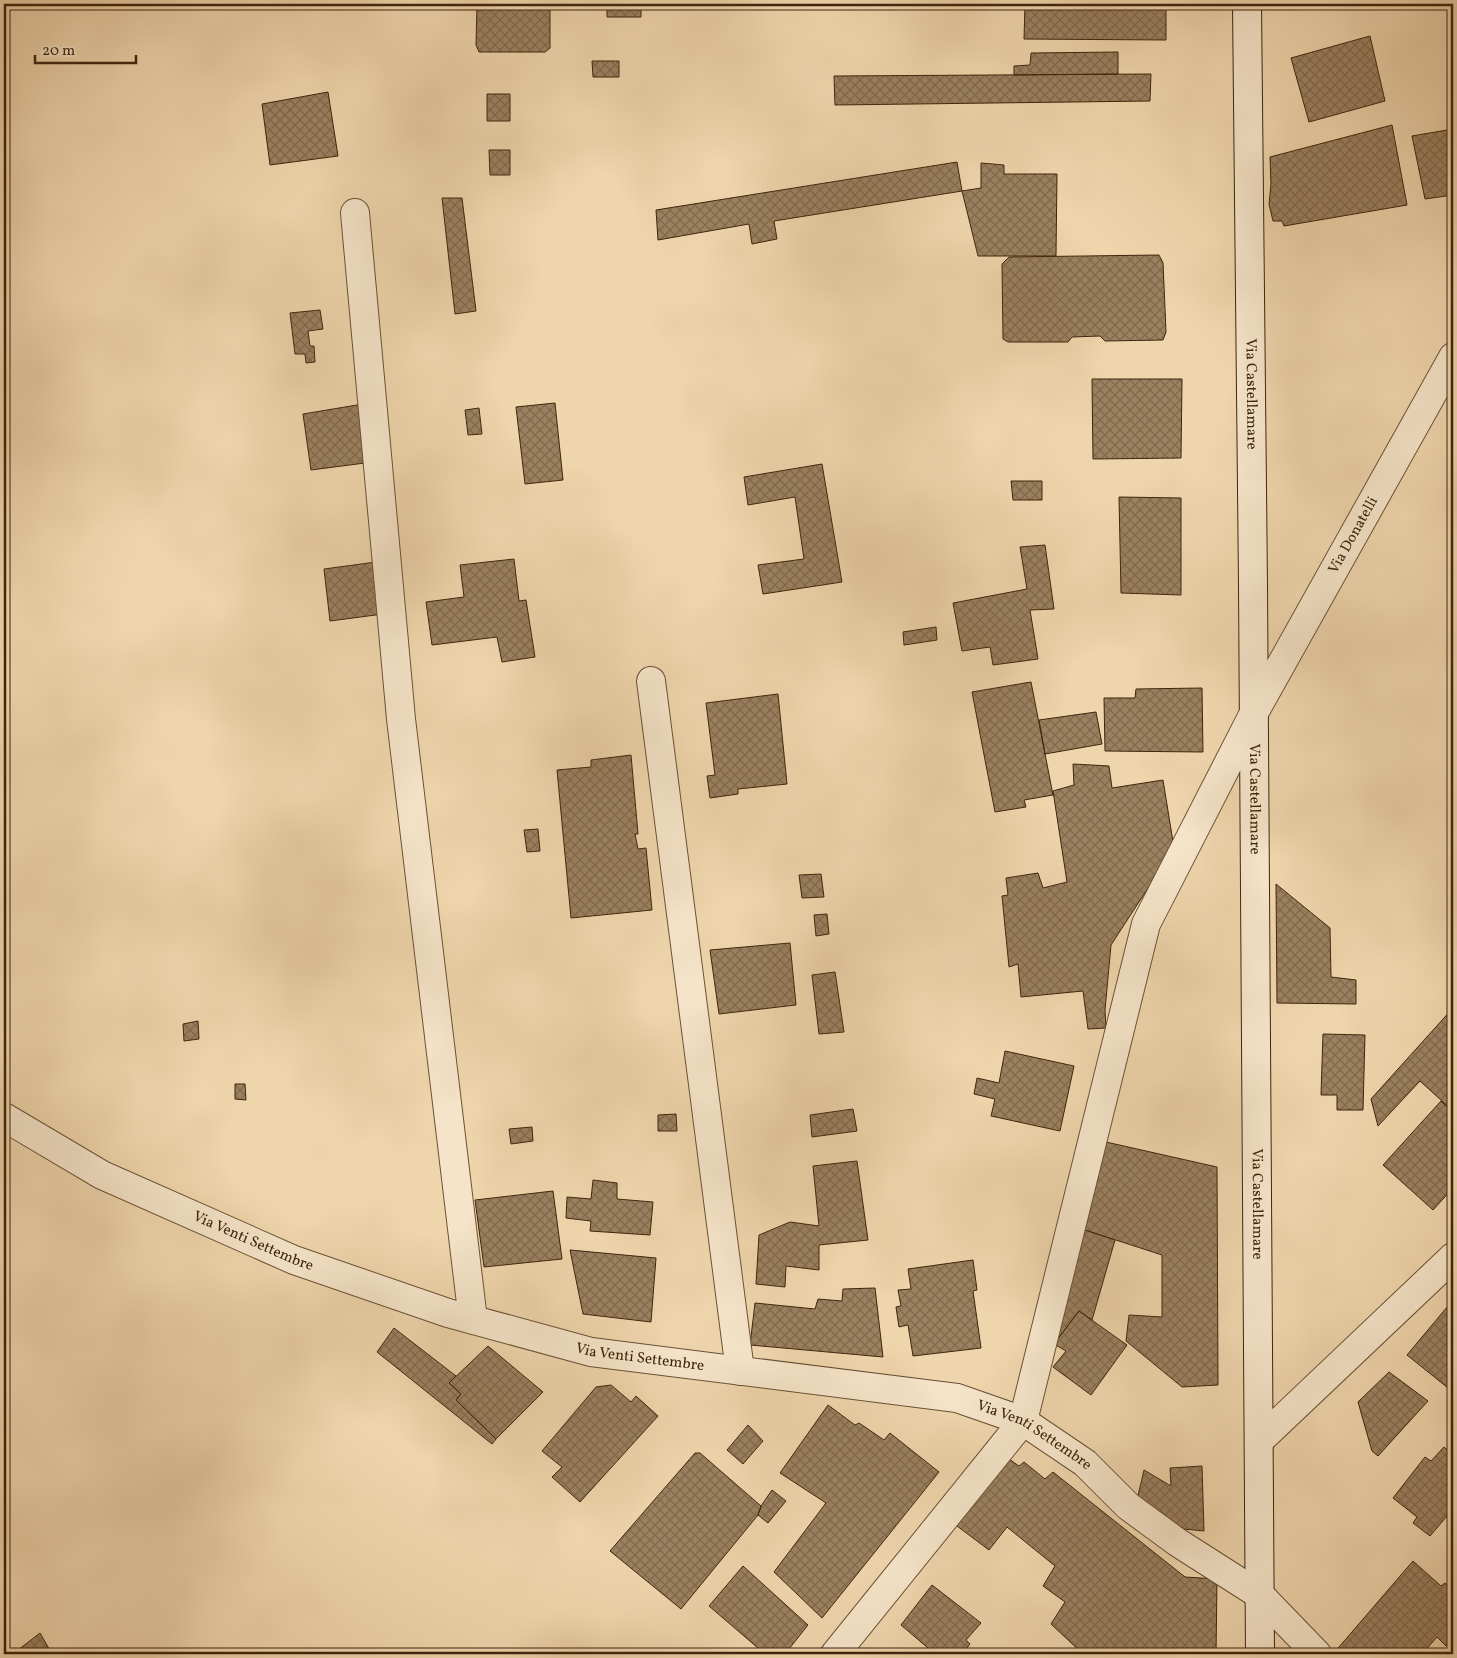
<svg xmlns="http://www.w3.org/2000/svg" width="1457" height="1658" font-family="Vollkorn,serif">
<style>
.building{fill:url(#building-cross-hatch);stroke:#3f250d}
.lines{fill:none;stroke-linecap:round;stroke-linejoin:round}
.street-casing{stroke:#6b5135;stroke-width:30}
.secondary-casing{stroke:#3f250d;stroke-width:30}
.street{stroke:#f5e4c9;stroke-width:28}
.secondary{stroke:#f5e4c9;stroke-width:28}
.labels{text-anchor:middle;dominant-baseline:central;stroke-width:4;stroke-linejoin:round;paint-order:stroke}
.street-label{font-size:15px;fill:#3f250d;stroke:#f5e4c9}
</style>
<defs>
<pattern id="building-cross-hatch" width="8" height="8" patternUnits="userSpaceOnUse" patternTransform="scale(1.25)"><rect width="8" height="8" fill="#9b8160"/><path d="M0 0l8 8M0 8l8-8" fill="none" stroke="#80694e"/></pattern>
</defs>
<rect width="100%" height="100%" fill="#efd5ac"/>
<filter id="stains"><feTurbulence type="fractalNoise" baseFrequency=".004" numOctaves="4"/><feColorMatrix values="0 0 0 0 .2 0 0 0 0 .09 0 0 0 0 .02 0 0 0 .5 -.17"/></filter>
<radialGradient id="worn" r=".72"><stop offset=".6" stop-color="#630" stop-opacity="0"/><stop offset="1" stop-color="#630" stop-opacity=".3"/></radialGradient>
<path class="building" d="M477 4H550V48L545 52H479L476 45Z
M607 4H641V17H607Z
M1025 4H1166V40L1024 39Z
M1370 36 1385 101 1309 122 1291 58Z
M1118 52V74L1014 75V66L1030 65 1031 53Z
M592 61H619V77H593Z
M1151 74 1150 101 835 105 834 76Z
M328 92 338 156 270 165 262 104Z
M487 94H510V121H487Z
M1392 125 1407 205 1284 226 1282 221H1273L1269 204 1271 184 1270 157Z
M1453 129V195L1425 199 1412 136Z
M489 150H510V175H490Z
M957 162 962 191 774 221 777 239 752 244 749 224 658 240 656 210Z
M981 163 1004 165V174H1057L1056 256H978L962 191 981 188Z
M442 198H462L476 311 455 314Z
M1159 255 1163 263 1166 332 1163 340 1105 341 1100 336 1072 337 1068 342H1008L1003 339 1002 264 1009 257Z
M320 310 323 329 308 331 310 346H314L315 362 306 363 305 354H295L290 313Z
M1092 379H1182L1181 458 1093 459Z
M555 403 563 480 525 484 516 407Z
M363 404 365 463 311 470 303 414Z
M479 408 482 434 468 435 465 410Z
M822 464 842 582 763 594 758 565 804 559 795 497 748 505 744 477Z
M1011 481H1042V500H1013Z
M1119 497 1181 498V595L1121 593Z
M1045 545 1054 609 1030 610 1038 659 993 665 990 647 962 651 953 603 1027 589 1020 547Z
M514 559 519 601 526 600 535 657 502 662 497 637 432 645 426 602 464 597 460 565Z
M376 562 383 614 330 621 324 569Z
M936 627 937 640 904 645 903 632Z
M1031 682 1053 795 1024 800 1026 807 995 812 972 692Z
M1202 688 1203 752 1105 751 1104 698H1135L1136 689Z
M778 694 787 784 738 789V794L710 798 707 776 715 775 706 703Z
M1096 712 1102 744 1045 754 1039 720Z
M631 755 638 834H635L638 849 646 848 652 910 571 918 557 770 591 767V760Z
M1073 764 1109 766 1112 788 1163 780 1174 848 1111 945 1105 1010 1106 1028 1088 1029 1083 991 1021 997 1018 964 1009 967 1002 896 1008 895 1006 878 1038 873 1043 888 1067 882 1053 791 1074 785Z
M538 829 540 851 527 852 524 830Z
M821 874 824 897 802 898 799 875Z
M1276 884 1330 928 1331 977 1356 980V1004L1277 1003Z
M827 914 829 934 816 936 814 915Z
M790 943 796 1005 719 1014 710 950Z
M835 972 844 1032 819 1034 812 975Z
M1453 1008V1111L1420 1081 1378 1126 1371 1099Z
M198 1021 199 1039 184 1041 183 1024Z
M1323 1034 1365 1035 1363 1110H1337V1095H1321Z
M1005 1051 1074 1066 1060 1131 991 1116 995 1099 974 1094 977 1078 999 1083Z
M235 1084H245L246 1100 235 1099Z
M1441 1101 1453 1113V1188L1433 1210 1383 1165Z
M853 1109 857 1131 812 1137 810 1115Z
M676 1114 677 1131H658V1115Z
M532 1127 533 1141 511 1144 509 1129Z
M1106 1142 1217 1167 1218 1385 1182 1387 1126 1341 1129 1315 1162 1317V1255L1085 1230Z
M857 1161 868 1240 819 1245V1270L786 1266 785 1287 756 1284 759 1235 790 1222 819 1226 813 1166Z
M593 1180 617 1183V1199L653 1202 650 1235 590 1231 591 1221 566 1218 567 1197 591 1199Z
M553 1191 562 1259 484 1267 475 1200Z
M1085 1230 1115 1240 1092 1320 1079 1311 1054 1344 1050 1340Z
M570 1250 656 1258 651 1322 583 1314Z
M973 1260 977 1290 973 1291 981 1348 913 1356 908 1325 899 1327 896 1307 901 1306 898 1290 911 1289 908 1269Z
M875 1288 883 1357 750 1345 755 1303 815 1309 818 1299 842 1301 843 1289Z
M1453 1300V1392L1407 1355Z
M1079 1311 1127 1345 1091 1395 1053 1367 1066 1351 1054 1344Z
M394 1328 456 1376 449 1383 461 1394 456 1400 496 1439 492 1444 377 1352Z
M488 1346 543 1392 496 1439 456 1400 461 1394 449 1383Z
M1389 1372 1428 1401 1378 1456 1372 1451 1358 1402Z
M611 1385 631 1402 636 1396 658 1416 580 1502 552 1477 562 1467 542 1451 596 1387Z
M828 1405 855 1425 859 1423 884 1440 890 1433 939 1472 822 1618 774 1572 826 1503 780 1473Z
M748 1425 763 1441 743 1464 727 1450Z
M1444 1447 1453 1455V1509L1430 1536 1413 1523 1417 1517 1393 1498 1425 1457 1431 1461Z
M695 1453H700L761 1506 758 1515 681 1609 610 1551Z
M1009 1459 1019 1466 1024 1462 1045 1479 1053 1472 1185 1577 1217 1579 1216 1654H1083L1051 1624 1065 1602 1043 1586 1055 1566 1007 1527 989 1550 953 1523Z
M1202 1466 1204 1531 1184 1529 1137 1500 1144 1470 1171 1486 1170 1468Z
M772 1490 786 1501 768 1523 758 1515 761 1506Z
M1413 1561 1441 1586 1445 1583 1453 1589V1637L1446 1646 1437 1637 1422 1654H1333Z
M743 1566 808 1625 785 1654H765L709 1606Z
M932 1585 981 1623 966 1640 970 1644 962 1654H935L901 1625Z
M40 1633 52 1654H13Z"/>
<g class="lines">
<defs>
<g id="street">
<path d="M355 213 401 719 473 1320"/>
<path d="M651 681 740 1371"/>
<path id="s1" d="M4 1117 102 1175 294 1260 448 1313 591 1352 957 1398 1023 1421 1085 1463 1128 1506 1177 1542 1260 1595 1317 1654"/>
<path d="M1259 1441 1453 1257"/>
<path id="s2" d="M835 1654 1023 1421 1146 924 1254 713 1453 357"/>
</g>
<g id="secondary">
<path id="s3" d="M1247 4 1253 585 1260 1654"/>
</g>
</defs>
<use href="#street" class="street-casing"/>
<use href="#secondary" class="secondary-casing"/>
<use href="#street" class="street"/>
<use href="#secondary" class="secondary"/>
</g>
<g class="labels">
<g class="street-label">
<text stroke="none"><textPath href="#s3" startOffset="390">Via Castellamare</textPath></text>
<text stroke="none"><textPath href="#s2" startOffset="1252">Via Donatelli</textPath></text>
<text stroke="none"><textPath href="#s3" startOffset="795">Via Castellamare</textPath></text>
<text stroke="none"><textPath href="#s3" startOffset="1200">Via Castellamare</textPath></text>
<text stroke="none"><textPath href="#s1" startOffset="279">Via Venti Settembre</textPath></text>
<text stroke="none"><textPath href="#s1" startOffset="684">Via Venti Settembre</textPath></text>
<text stroke="none"><textPath href="#s1" startOffset="1090">Via Venti Settembre</textPath></text>
</g>
</g>
<rect width="1457" height="1658" fill="none" stroke="#efd5ac" stroke-width="20"/>
<rect x="5" y="5" width="1447" height="1648" fill="none" stroke="#3f250d" stroke-width="2.5"/>
<rect x="10" y="10" width="1437" height="1638" fill="none" stroke="#3f250d"/>
<path d="M35 55v8h101v-8" fill="none" stroke="#3f250d" stroke-width="2.5"/>
<text x="42" y="55" font-size="15" fill="#3f250d" stroke="#f5e4c9" stroke-width="4" paint-order="stroke">20 m</text>
<rect width="100%" height="100%" filter="url(#stains)"/>
<rect width="100%" height="100%" fill="url(#worn)"/>
</svg>
